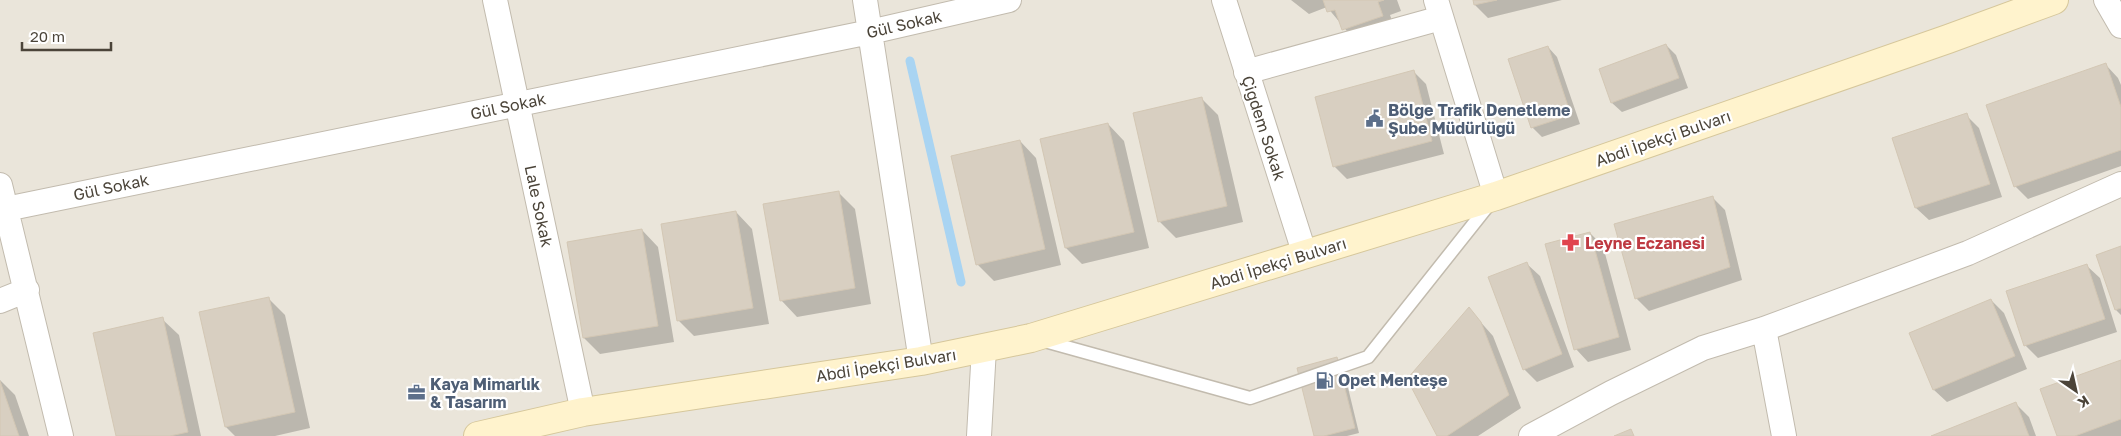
<svg xmlns="http://www.w3.org/2000/svg" width="2121" height="436" font-family="'Golos Text',sans-serif">
<style>
.residential{fill:#eae5da}
.shadow{fill:#0003}
.lines{fill:none;stroke-linecap:round;stroke-linejoin:round}
.stream{stroke:#a9d4f2;stroke-width:9}
.building{fill:#d8cfc1;stroke:#d3c7b4}
.service-casing{stroke:#c2bbae;stroke-width:15}
.minor-casing{stroke:#c2bbae;stroke-width:26}
.secondary-casing{stroke:#d6c79b;stroke-width:30}
.service{stroke:#fff;stroke-width:12}
.minor{stroke:#fff;stroke-width:24}
.secondary{stroke:#fff3cd;stroke-width:28}
.labels{text-anchor:middle;dominant-baseline:central;stroke-width:4.5;stroke-linejoin:round;paint-order:stroke}
.street-label{font-size:16px;fill:#4b4439;stroke:#fff}
.service-label{font-size:16px;font-weight:bold;fill:#4e5e75;stroke:#fff;text-anchor:start}
.health-label{font-size:16px;font-weight:bold;fill:#be3a42;stroke:#fff;text-anchor:start}
</style>
<rect width="100%" height="100%" fill="#f6f3ec"/>
<path class="residential" d="M0 0H2121V436H0Z"/>
<path class="shadow" d="M1291 0H1397L1401 11 1390 15 1395 29 1356 42 1327 7 1309 14Z
M1474 0H1562L1488 18 1475 5Z
M1666 45 1676 55 1688 88 1622 112 1612 103Z
M1548 47 1557 57 1580 124 1542 137 1532 127Z
M2106 65 2118 78 2121 85V166L2028 199 2015 186Z
M1414 72 1426 84 1444 154 1347 179 1334 166Z
M1201 98 1218 115 1243 222 1176 238 1159 221Z
M1966 115 1979 128 2002 197 1929 220 1916 208Z
M1108 124 1124 141 1149 248 1082 264 1066 248 1041 140Z
M1020 141 1036 158 1061 265 994 281 977 264Z
M839 193 855 209 871 304 797 317 781 300Z
M1713 198 1725 210 1742 280 1649 311 1636 298Z
M736 212 752 229 769 324 694 336 678 320Z
M642 230 658 247 674 342 600 354 584 338Z
M1590 233 1603 246 1631 350 1588 362 1576 349Z
M2121 247V315L2116 310 2097 255Z
M1527 264 1540 276 1574 367 1537 382 1524 369Z
M2087 266 2100 278 2117 332 2038 358 2025 345Z
M268 298 285 315 310 428 275 436H235L226 427Z
M1991 300 2004 313 2027 369 1947 402 1934 390 1911 333Z
M1469 309 1493 336 1521 408 1478 436H1438Z
M162 319 179 335 201 436H117Z
M1337 359 1342 363 1359 433 1347 436H1315Z
M2121 361V436H2059Z
M0 380 15 395 29 436H0Z
M2016 404 2029 417 2036 436H1935Z"/>
<g class="lines">
<path class="stream" d="M910 61 961 282"/>
</g>
<path class="building" d="M1323 0H1384L1378 2 1383 16 1342 30 1335 10 1327 12Z
M1473 0H1497L1474 5Z
M1666 44 1679 78 1611 103 1599 69Z
M1548 46 1571 115 1531 128 1508 59Z
M2106 63 2121 107V150L2014 187 1986 105Z
M1414 70 1432 141 1333 167 1315 97Z
M1202 97 1227 206 1158 222 1133 113Z
M1967 113 1990 184 1915 208 1892 138Z
M1108 123 1134 232 1065 248 1040 139Z
M1020 140 1045 249 976 265 951 156Z
M839 191 855 288 780 301 763 204Z
M1713 196 1730 267 1635 299 1614 224Z
M736 211 753 308 677 321 661 224Z
M642 229 658 326 583 338 567 242Z
M1590 232 1619 337 1574 350 1545 244Z
M2121 246V308L2115 310 2096 255Z
M1527 262 1562 354 1523 370 1488 277Z
M2087 264 2105 319 2024 346 2006 291Z
M269 297 295 412 225 427 199 312Z
M1991 299 2015 356 1933 390 1909 333Z
M1469 307 1481 322 1509 395 1447 436H1437L1407 379Z
M163 317 188 432 170 436H116L93 333Z
M1337 357 1355 428 1324 436H1314L1297 368Z
M2121 360V419L2075 436H2057L2040 389Z
M0 381 19 436H0Z
M2016 402 2029 436H1931Z
M1631 429 1634 436H1614Z"/>
<g class="lines">
<defs>
<path id="service" d="M1041 340 1250 398 1368 357 1491 202"/>
<path id="minor" d="M495 0 583 412
M865 0 921 361
M1224 0 1305 255
M1436 0 1496 196
M2106 0 2121 26
M1246 72 1441 18
M0 185 61 436
M6 209 870 32 1009 0
M0 301 27 290
M1764 329 1784 436
M979 436 984 348
M1531 436 1611 393 1703 348 1764 329 1968 253 2121 184"/>
<path id="secondary" d="M478 436 583 412 921 361 1031 338 1496 196 1948 39 2054 0"/>
</defs>
<use href="#service" class="service-casing"/>
<use href="#minor" class="minor-casing"/>
<use href="#secondary" class="secondary-casing"/>
<use href="#service" class="service"/>
<use href="#minor" class="minor"/>
<use href="#secondary" class="secondary"/>
</g>
<defs>
<symbol id="civic-bare" viewBox="-9 -9 18 18"><path d="M-.6-6.5H3V-4.5H.6V-3L4-1V1h2V6H-6V1h2V-1L-.6-3ZM-1.2 2.5V6h2.4V2.5Z" fill="#5c6f8a" stroke="#fff" stroke-width="2.5" paint-order="stroke"/></symbol>
<symbol id="pharmacy-bare" viewBox="-9 -9 18 18"><path d="M-2-6h4v4h4v4h-4v4h-4v-4h-4v-4h4Z" fill="#e0444e" stroke="#fff" stroke-width="2.5" paint-order="stroke"/></symbol>
<symbol id="fuel-bare" viewBox="-9 -9 18 18"><path d="M-5.5-6h7V0h2V4h1.3V-2.5L3-4.5l.8-.8L6-3V5H2.5V1h-1V6h-7ZM-4.2-4.7v3.2H.2V-4.7Z" fill="#5c6f8a" stroke="#fff" stroke-width="2.5" paint-order="stroke"/></symbol>
<symbol id="office-bare" viewBox="-9 -9 18 18"><path d="M-6-3h4V-5.5h4V-3h4V5H-6ZM-1-4.5V-3h2v-1.5ZM-6 0V1H6V0Z" fill="#5c6f8a" stroke="#fff" stroke-width="2.5" paint-order="stroke"/></symbol>
</defs>
<g fill-rule="evenodd">
<use href="#civic-bare" x="1362" y="106" width="25" height="25"/>
<use href="#pharmacy-bare" x="1558" y="230" width="25" height="25"/>
<use href="#fuel-bare" x="1312" y="368" width="25" height="25"/>
<use href="#office-bare" x="404" y="380" width="25" height="25"/>
</g>
<g class="labels">
<g class="street-label">
<text transform="translate(904 24) rotate(-13)">Gül Sokak</text>
<text transform="translate(508 106) rotate(-12)">Gül Sokak</text>
<text transform="translate(1264 128) rotate(72)">Çiğdem Sokak</text>
<text transform="translate(1663 138) rotate(-19)">Abdi İpekçi Bulvarı</text>
<text transform="translate(111 187) rotate(-12)">Gül Sokak</text>
<text transform="translate(539 206) rotate(78)">Lale Sokak</text>
<text transform="translate(1278 263) rotate(-17)">Abdi İpekçi Bulvarı</text>
<text transform="translate(886 365) rotate(-9)">Abdi İpekçi Bulvarı</text>
</g>
<g class="service-label">
<text x="1388" y="110">Bölge Trafik Denetleme<tspan x="1388" dy="18">Şube Müdürlüğü</tspan></text>
<text x="1338" y="380">Opet Menteşe</text>
<text x="430" y="384">Kaya Mimarlık<tspan x="430" dy="18">&amp; Tasarım</tspan></text>
</g>
<g class="health-label">
<text x="1585" y="243">Leyne Eczanesi</text>
</g>
</g>
<g transform="translate(2076 391) rotate(146)" stroke="#ffffff" stroke-width="4" paint-order="stroke">
<path d="M0-4L9 19L0 12L-9 19Z" fill="#4b4439"/>
<text y="-8" font-size="14" font-weight="bold" text-anchor="middle" fill="#4b4439">K</text>
</g>
<path d="M22 42v8h89v-8" fill="none" stroke="#4b4439" stroke-width="2.5"/>
<text x="30" y="42" font-size="15" fill="#4b4439" stroke="#ffffff" stroke-width="4" paint-order="stroke">20 m</text>
</svg>
